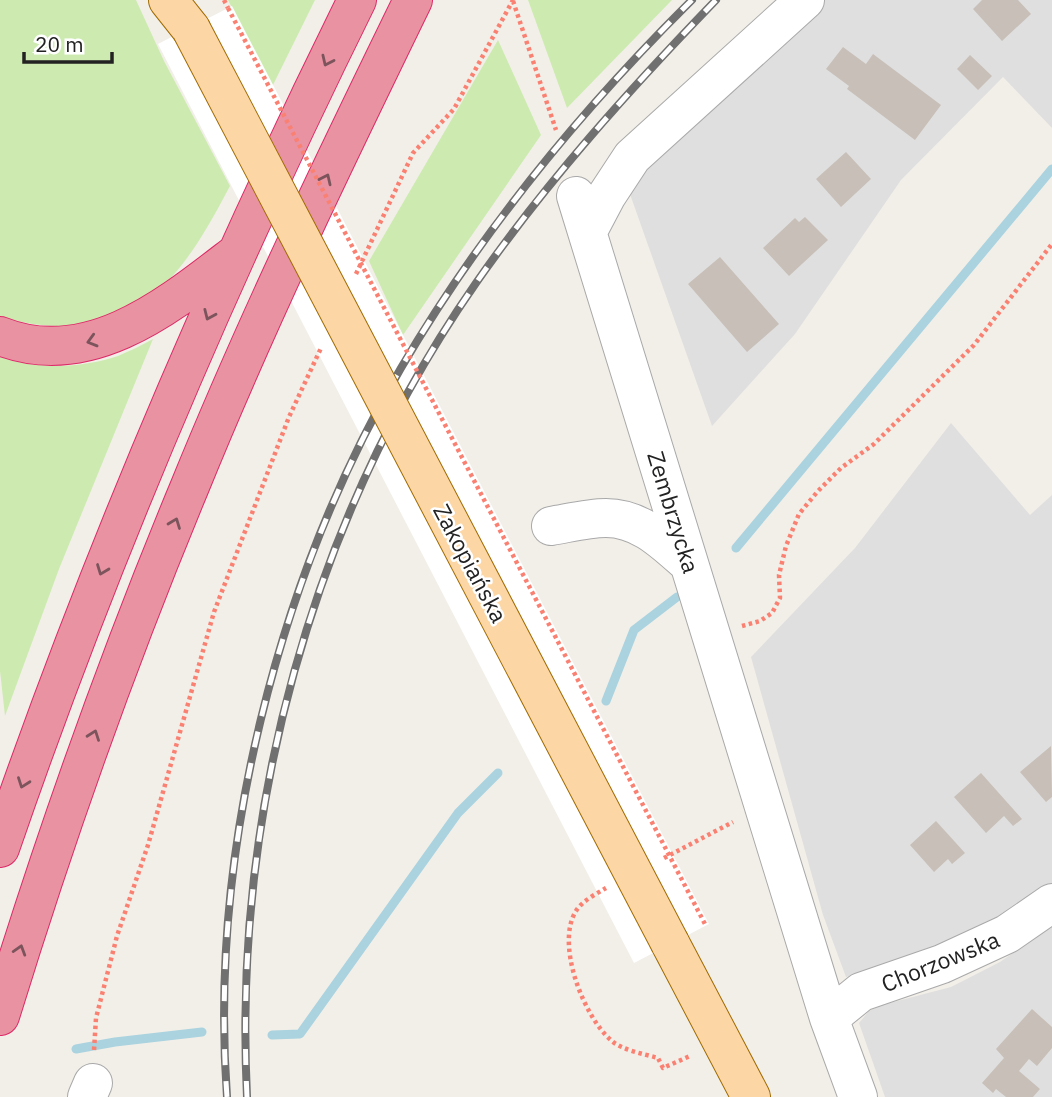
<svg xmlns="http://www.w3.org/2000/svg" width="1052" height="1097" font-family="'IBM Plex Sans',sans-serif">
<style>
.residential{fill:#e0dfdf}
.grass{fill:#cdebb0}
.pier{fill:#fff}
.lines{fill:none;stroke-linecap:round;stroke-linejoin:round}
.stream{stroke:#aad3df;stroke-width:9}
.building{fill:#c7bfb8}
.minor-casing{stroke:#a9a9a9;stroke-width:40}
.major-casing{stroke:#a06b00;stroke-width:40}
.highway-casing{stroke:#dc2a67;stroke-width:40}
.path{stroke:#fa8072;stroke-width:4.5;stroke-dasharray:3.5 3.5;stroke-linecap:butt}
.minor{stroke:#fff;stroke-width:38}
.major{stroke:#fcd6a4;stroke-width:38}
.highway{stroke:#e892a2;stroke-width:38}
.rail-casing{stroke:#707070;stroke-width:8}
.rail{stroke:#fff;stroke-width:5;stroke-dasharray:16;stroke-linecap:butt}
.major-bridge-casing{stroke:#a06b00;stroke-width:40;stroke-linecap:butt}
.path-bridge{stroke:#fa8072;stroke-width:4.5;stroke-dasharray:3.5 3.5;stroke-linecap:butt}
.major-bridge{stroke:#fcd6a4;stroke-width:38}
.oneway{stroke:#7b545c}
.labels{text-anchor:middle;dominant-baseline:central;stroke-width:5;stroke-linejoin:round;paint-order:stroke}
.street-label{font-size:23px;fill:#222;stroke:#fff}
</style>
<rect width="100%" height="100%" fill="#f2efe9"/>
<path class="residential" d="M812 0H1052V128L1003 77 901 180 795 334 712 426 625 180Z
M951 423 1030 515 1052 495V888L1013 918 846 977 823 915 751 657 855 548Z
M1052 926V1097H885L859 1023 869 1011 882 1005 951 987 1000 962Z"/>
<path class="grass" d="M0 0H136L164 61 230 186C214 216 198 246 176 272 145 308 89 331 42 325 27 324 14 320 0 316Z
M228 0H315L272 87Z
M528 0H672L567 108Z
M498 40 541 135 403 335 369 261Z
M153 339 59 569 5 716 0 671V357C36 370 82 368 118 356 130 351 142 345 153 339Z"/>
<path class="pier" d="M232 6 709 924 634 963 158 44Z"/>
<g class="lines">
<path class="stream" d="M736 548 1052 169
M606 701 634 630 677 597
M272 1035 300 1034 458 813 498 773
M76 1049 115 1042 202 1032"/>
</g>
<path class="building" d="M982 0H1018L1031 14 1002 41 973 9Z
M843 47 866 64 873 54 941 105 915 140 847 89 849 86 826 69Z
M970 55 992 76 978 90 957 69Z
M846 152 871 179 841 207 816 179Z
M805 217 828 240 789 276 763 248 795 218 799 222Z
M720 257 779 324 747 352 688 284Z
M1051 746 1052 797 1046 802 1020 772Z
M981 773 1022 819 1013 826 1004 816 986 833 954 797Z
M936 821 965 853 952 864 948 859 934 872 910 845Z
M1032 1009 1052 1027V1048L1037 1066 1029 1059 1019 1071 1040 1089 1033 1097H1006L996 1089 993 1093 982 1083 1004 1058 996 1049Z"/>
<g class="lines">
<defs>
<path id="minor" d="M576 196 829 1018 858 1097
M588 231 607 195 632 157 805 0
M551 526C569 523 588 518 606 518 641 518 665 543 689 564
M829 1018 861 992 942 964 1007 934 1052 903
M87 1097 93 1083"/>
<path id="major" d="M168 0 191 29
M670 943 751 1097"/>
<path id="highway" d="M0 336C88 371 167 307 233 256
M0 848C100 557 221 275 357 0
M0 1016C55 837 118 659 190 486 257 321 335 160 413 0"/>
</defs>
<use href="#minor" class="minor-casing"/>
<use href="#major" class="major-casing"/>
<use href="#highway" class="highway-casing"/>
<path class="path" d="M224 0 228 8
M513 1 556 130
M356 274 413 153 454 109 513 0
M742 626 760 621 772 613 780 598 779 575 786 546 799 514 818 491 841 468 874 444 974 345 1052 244
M664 858 733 822
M606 888C596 894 582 901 576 911 555 944 584 1018 612 1041 622 1050 644 1054 658 1058L663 1068 690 1056
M94 1050 96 1018 117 936 148 845 214 612 289 417 321 348"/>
<use href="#minor" class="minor"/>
<use href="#major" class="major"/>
<use href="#highway" class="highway"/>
<defs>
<path id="rail" d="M227 1097C209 851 277 580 401 368 480 233 581 110 692 0
M247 1097C233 810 311 520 476 283 547 181 630 89 716 0"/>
</defs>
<use href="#rail" class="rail-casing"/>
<use href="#rail" class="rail"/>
<defs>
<path id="major-bridge" d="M191 29 670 943"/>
</defs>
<use href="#major-bridge" class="major-bridge-casing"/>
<path class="path-bridge" d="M228 8 706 926"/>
<use href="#major-bridge" class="major-bridge"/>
</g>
<defs><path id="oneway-chevron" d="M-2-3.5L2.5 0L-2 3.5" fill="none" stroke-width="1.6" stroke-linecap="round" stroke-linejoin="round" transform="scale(1.75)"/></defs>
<g class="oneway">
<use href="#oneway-chevron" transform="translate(327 61) rotate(115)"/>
<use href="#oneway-chevron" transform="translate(326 179) rotate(-65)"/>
<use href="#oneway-chevron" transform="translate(209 315) rotate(114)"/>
<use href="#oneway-chevron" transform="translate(92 341) rotate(164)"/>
<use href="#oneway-chevron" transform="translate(175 523) rotate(-69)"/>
<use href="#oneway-chevron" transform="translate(102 570) rotate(111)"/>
<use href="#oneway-chevron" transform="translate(94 735) rotate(-70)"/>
<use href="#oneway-chevron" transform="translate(23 783) rotate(110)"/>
<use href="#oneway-chevron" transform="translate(20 950) rotate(-73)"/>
</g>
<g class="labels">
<g class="street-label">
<text transform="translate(674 512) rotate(73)">Zembrzycka</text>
<text transform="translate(471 563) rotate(62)">Zakopiańska</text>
<text transform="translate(940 961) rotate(-22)">Chorzowska</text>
</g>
</g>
<path d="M24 52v10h88v-10" fill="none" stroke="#222222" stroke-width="3.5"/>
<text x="35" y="52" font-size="21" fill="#222222" stroke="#ffffff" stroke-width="5" paint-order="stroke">20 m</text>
</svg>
